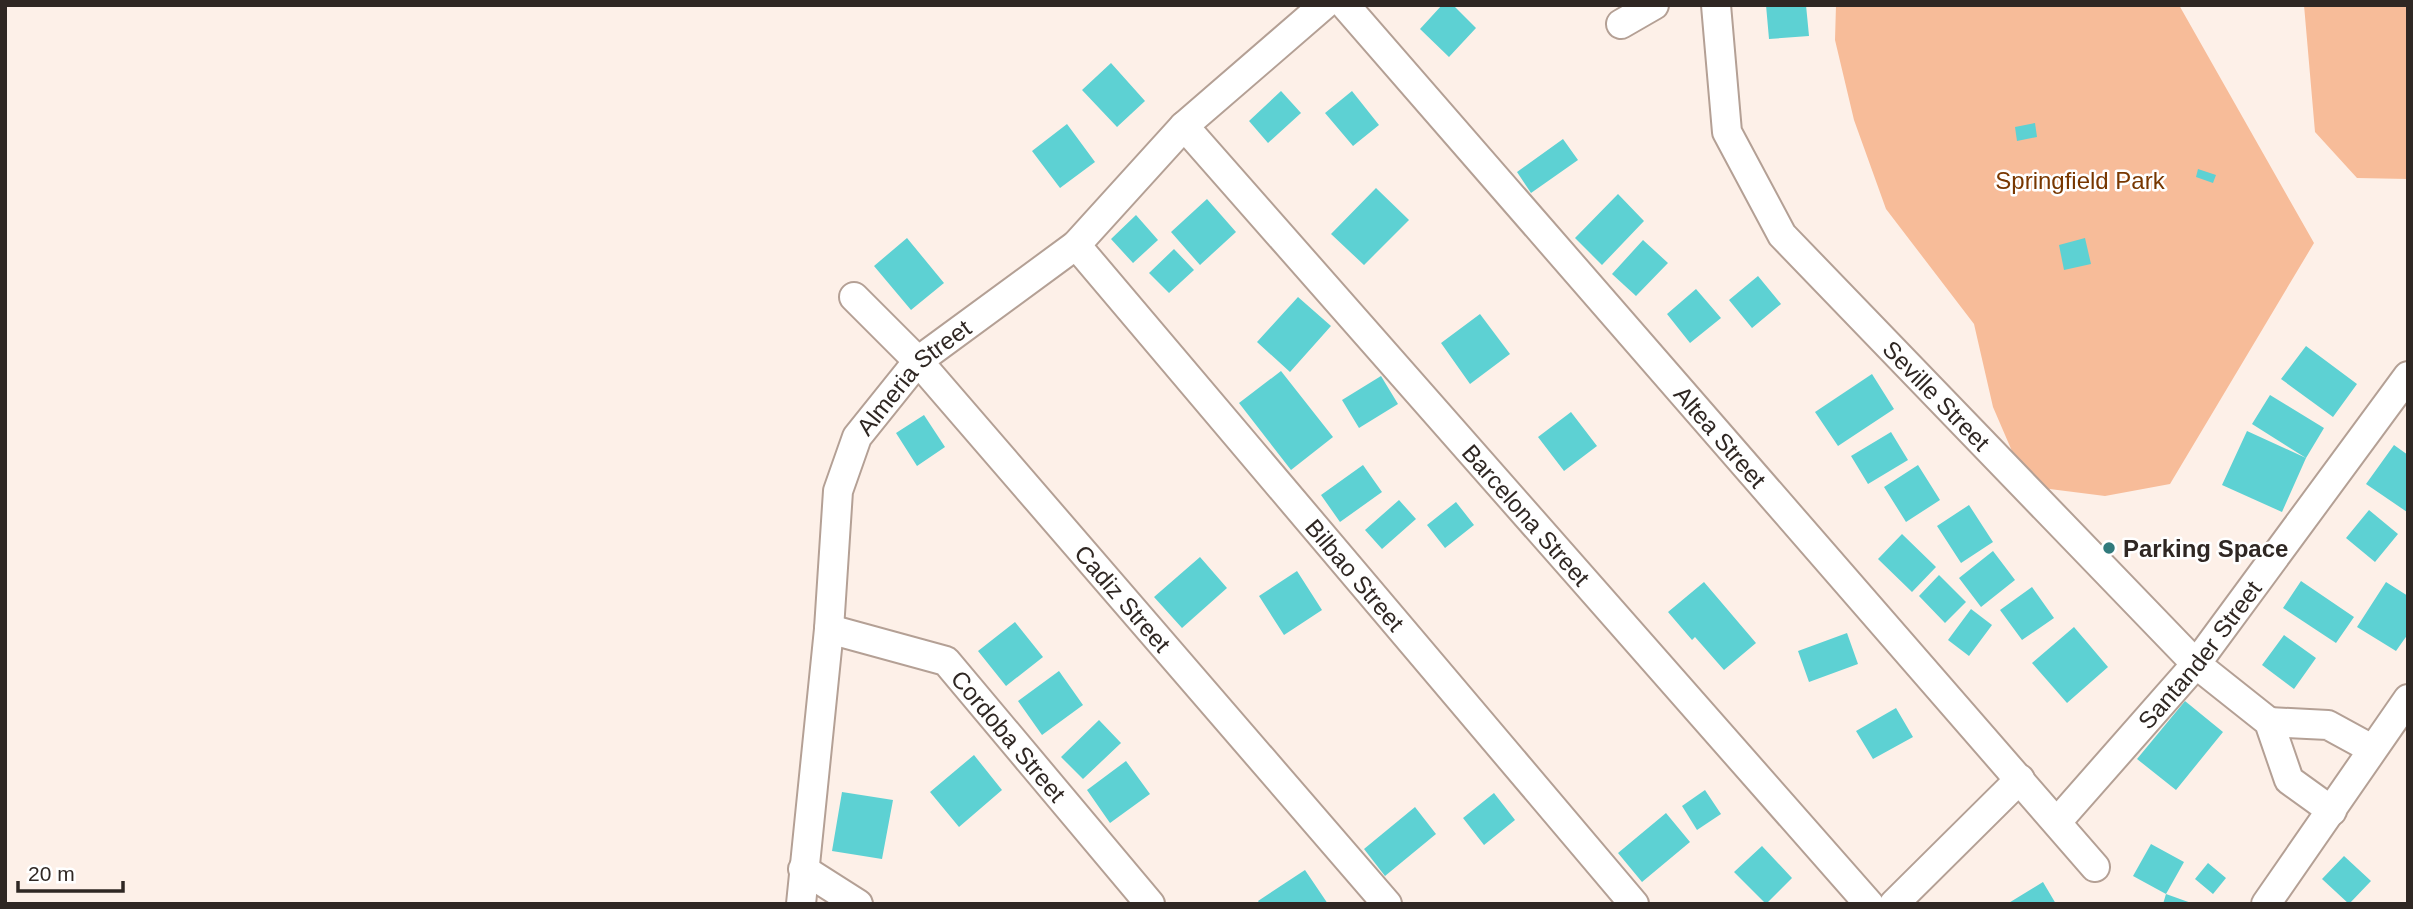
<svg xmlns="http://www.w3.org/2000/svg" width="2413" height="909" font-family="Arial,sans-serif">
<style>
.green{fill:#f7bc99}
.building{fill:#5dd1d3}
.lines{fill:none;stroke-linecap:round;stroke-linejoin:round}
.street-casing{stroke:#b4a095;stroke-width:32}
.street{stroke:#fff;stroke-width:28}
.poi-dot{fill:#317a7c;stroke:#fff;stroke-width:2.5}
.labels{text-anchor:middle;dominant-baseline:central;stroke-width:5;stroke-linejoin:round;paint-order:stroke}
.park-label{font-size:24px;fill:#783700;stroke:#fff}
.street-label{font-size:24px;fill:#2f2723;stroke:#fff}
.poi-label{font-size:24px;font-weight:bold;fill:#2f2723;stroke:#fff;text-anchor:start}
</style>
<rect width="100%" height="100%" fill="#fdf0e8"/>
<path class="green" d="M1836 5H2179L2314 243 2170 484 2105 496 2027 486 1993 407 1974 324 1886 209 1854 120 1835 40Z
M2304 5H2408V179L2357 178 2315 132Z"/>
<path class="building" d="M1442 5H1453L1476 28 1449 57 1420 29Z
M1766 5H1806L1809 36 1769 39Z
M1111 63 1145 101 1117 127 1082 90Z
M1281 91 1301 113 1268 143 1249 121Z
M1352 91 1379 125 1353 146 1325 113Z
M2035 123 2037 137 2017 141 2015 127Z
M1067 124 1095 162 1060 188 1032 151Z
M1563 139 1578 160 1531 193 1517 172Z
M2198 169 2216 175 2213 183 2196 177Z
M1376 188 1409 220 1364 265 1331 234Z
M1618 194 1644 221 1602 265 1575 238Z
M1207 199 1236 232 1200 265 1171 232Z
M1136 215 1158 240 1133 263 1111 239Z
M907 238 944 283 911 310 874 266Z
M2085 238 2091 264 2064 270 2059 245Z
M1643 240 1668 263 1636 296 1612 274Z
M1174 249 1194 270 1169 293 1149 273Z
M1758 276 1781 304 1752 328 1729 300Z
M1696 289 1721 318 1690 343 1667 314Z
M1298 297 1331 326 1290 372 1257 342Z
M1480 314 1510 354 1470 384 1441 343Z
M2306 346 2357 384 2333 417 2281 379Z
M1281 371 1333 437 1291 470 1239 403Z
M1872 374 1894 409 1838 446 1815 412Z
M1381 376 1398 404 1359 428 1342 400Z
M2270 395 2324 428 2306 458 2252 424Z
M1571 412 1597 446 1564 471 1538 437Z
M924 415 945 447 917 466 896 433Z
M2247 431 2306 458 2282 512 2222 485Z
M1891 432 1908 460 1868 484 1851 456Z
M2394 445 2408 455 2407 512 2366 484Z
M1363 465 1382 492 1340 522 1321 495Z
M1918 465 1940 500 1906 522 1884 487Z
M1399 500 1416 519 1382 549 1365 530Z
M1456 502 1474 525 1445 548 1427 525Z
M1969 505 1993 542 1961 563 1937 526Z
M2369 510 2398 534 2375 562 2346 538Z
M1902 534 1936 567 1912 592 1878 559Z
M1993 551 2015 580 1981 607 1959 578Z
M1200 557 1227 588 1182 628 1154 597Z
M1297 571 1322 610 1284 635 1259 596Z
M1939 575 1966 602 1945 623 1919 596Z
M2301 581 2354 617 2336 643 2283 608Z
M1704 582 1756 643 1724 670 1695 637 1692 640 1668 612Z
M2386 582 2408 596V634L2396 651 2357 627Z
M2032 587 2054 618 2022 640 2000 610Z
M1971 609 1992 625 1969 656 1948 640Z
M1015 622 1043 657 1006 686 978 651Z
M2074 627 2108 667 2067 703 2032 663Z
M1847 633 1858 664 1809 682 1798 651Z
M2284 635 2316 658 2294 689 2262 665Z
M1059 671 1083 705 1042 735 1018 701Z
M2185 701 2223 732 2176 790 2137 759Z
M1896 708 1913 737 1873 759 1856 731Z
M1099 720 1121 743 1083 779 1061 757Z
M974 755 1002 790 959 827 930 792Z
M1126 761 1150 794 1110 823 1087 790Z
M1705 790 1721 814 1697 830 1682 806Z
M842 792 893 800 882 859 832 851Z
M1494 793 1515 820 1484 845 1463 818Z
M1415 807 1436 834 1385 876 1364 849Z
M1666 813 1690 842 1642 882 1618 853Z
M2151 844 2184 862 2166 894 2194 904H2163L2166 894 2133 876Z
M1762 846 1792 878 1766 904 1734 872Z
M2344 856 2371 881 2349 904 2322 879Z
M2208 863 2226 878 2213 894 2195 879Z
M1305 870 1328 904H1260L1258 901Z
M2043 882 2056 904H2007Z"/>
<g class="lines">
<defs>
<g id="street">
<path id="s1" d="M1345 5 2095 867"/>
<path id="s2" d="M1716 5 1727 132 1782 235 2196 664 2269 722 2289 780 2332 811"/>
<path d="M1621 24 1654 5"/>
<path id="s3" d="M1184 126 1869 904"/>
<path id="s4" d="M1076 245 1634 904"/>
<path id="s5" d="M854 297 918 361 1387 904"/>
<path id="s6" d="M829 629 946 661 1150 904"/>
<path d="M2269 722 2328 725 2372 749"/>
<path id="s7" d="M2057 822 2196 664 2408 376"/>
<path d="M803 869 858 904"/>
<path id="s8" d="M801 904 829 629 838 491 857 437 918 361 1076 245 1184 126 1324 5"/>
<path d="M1894 904 2020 779"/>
<path d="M2266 904 2408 699"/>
</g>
</defs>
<use href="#street" class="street-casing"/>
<use href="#street" class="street"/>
</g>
<circle class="poi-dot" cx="2109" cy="548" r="7"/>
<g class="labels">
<g class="park-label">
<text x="2080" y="180">Springfield Park</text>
</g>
<g class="street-label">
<text stroke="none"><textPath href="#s8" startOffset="555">Almeria Street</textPath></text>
<text stroke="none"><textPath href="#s2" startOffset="467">Seville Street</textPath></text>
<text stroke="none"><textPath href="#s1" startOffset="572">Altea Street</textPath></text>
<text stroke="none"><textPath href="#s3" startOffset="518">Barcelona Street</textPath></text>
<text stroke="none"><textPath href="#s4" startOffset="432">Bilbao Street</textPath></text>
<text stroke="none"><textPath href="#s5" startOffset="404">Cadiz Street</textPath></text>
<text stroke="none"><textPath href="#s7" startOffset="220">Santander Street</textPath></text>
<text stroke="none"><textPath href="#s6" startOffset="219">Cordoba Street</textPath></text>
</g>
<g class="poi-label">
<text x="2123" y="548">Parking Space</text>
</g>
</g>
<rect width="2413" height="909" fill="none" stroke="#2f2723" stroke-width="14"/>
<path d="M18 881v10h105v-10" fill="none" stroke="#2f2723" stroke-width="3.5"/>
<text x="28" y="881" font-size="21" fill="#2f2723" stroke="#ffffff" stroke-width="5" paint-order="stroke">20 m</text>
</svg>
